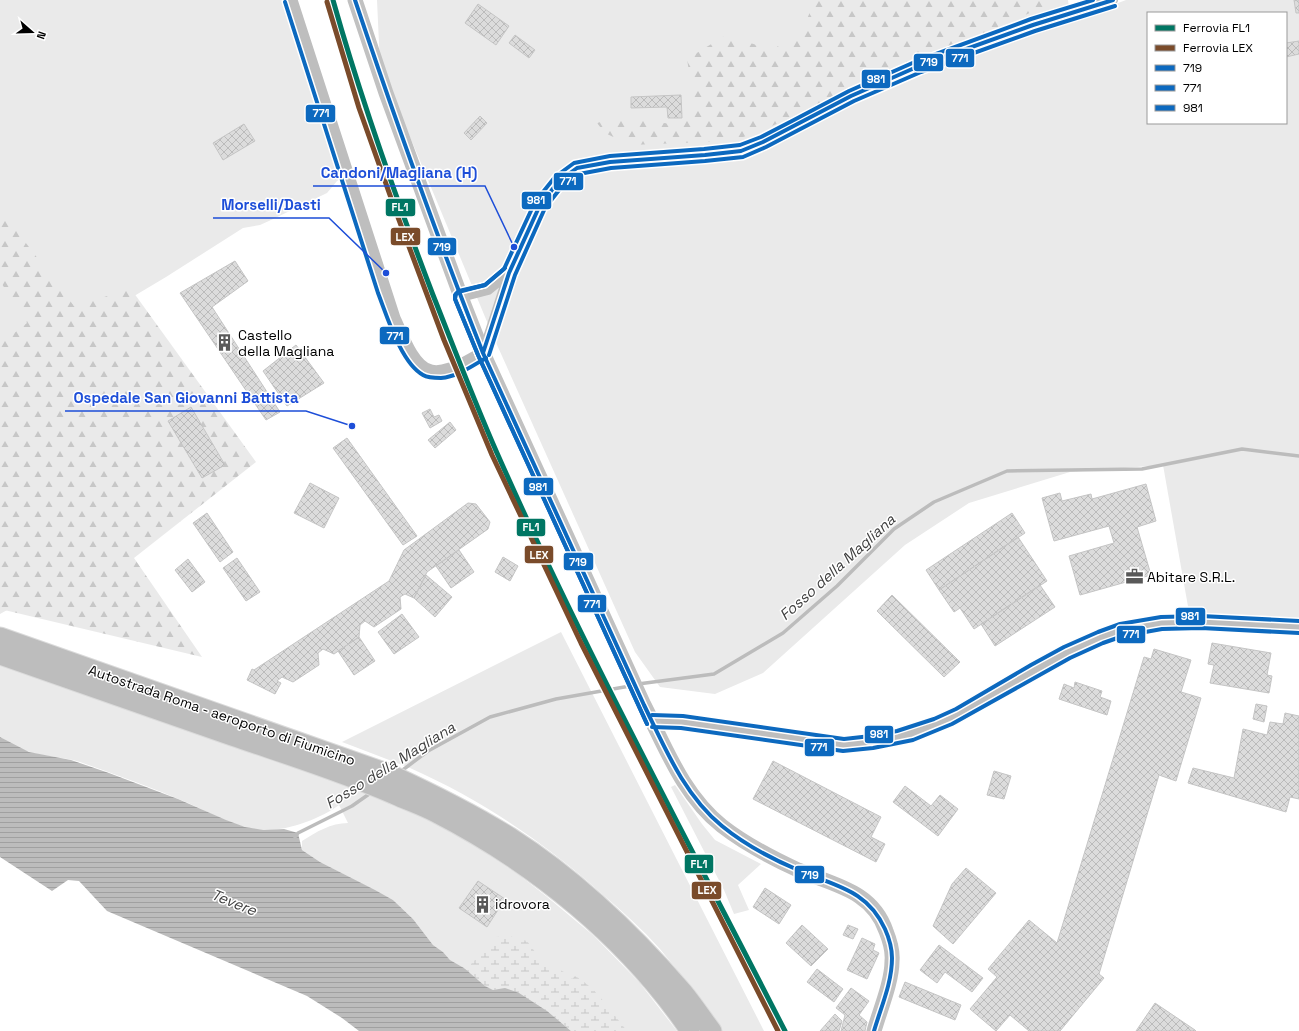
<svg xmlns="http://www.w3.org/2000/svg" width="1299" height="1031" font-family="'Space Grotesk',sans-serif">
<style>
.green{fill:#eaeaea;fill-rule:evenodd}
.forest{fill:url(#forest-firs)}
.wetland{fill:url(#wetland-marsh)}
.water{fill:url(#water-rules)}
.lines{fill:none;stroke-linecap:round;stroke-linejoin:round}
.stream{stroke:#bcbcbc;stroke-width:3.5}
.building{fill:url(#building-cross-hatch);stroke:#c5c5c5}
.motorway-casing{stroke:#dbdbdb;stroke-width:21}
.minor{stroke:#bebebe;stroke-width:10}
.tertiary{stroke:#bebebe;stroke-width:13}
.secondary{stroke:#c1c1c1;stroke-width:15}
.motorway{stroke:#bdbdbd;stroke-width:19}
.bus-1-casing{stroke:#fff;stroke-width:7}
.bus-2-casing{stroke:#fff;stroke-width:7}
.bus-3-casing{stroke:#fff;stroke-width:7}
.bus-1{stroke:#0c69bf;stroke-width:4}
.bus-2{stroke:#0c69bf;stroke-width:4}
.bus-3{stroke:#0c69bf;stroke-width:4}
.rail-1-casing{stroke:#fff;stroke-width:8}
.rail-2-casing{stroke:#fff;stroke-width:8}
.rail-1{stroke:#007663;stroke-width:5}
.rail-2{stroke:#7a4b2a;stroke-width:5}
.labels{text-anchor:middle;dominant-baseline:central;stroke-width:3;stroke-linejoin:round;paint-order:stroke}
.poi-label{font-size:14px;fill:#000;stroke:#fff;text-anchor:start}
.street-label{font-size:14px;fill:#000;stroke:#fff}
.water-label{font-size:15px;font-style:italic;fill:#404040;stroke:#fff}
.leader{fill:none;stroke:#1d4ed8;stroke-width:1.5}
.callout-dot{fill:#1d4ed8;stroke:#fff;stroke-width:1.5}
.callout-label{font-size:15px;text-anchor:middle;font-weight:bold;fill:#1d4ed8;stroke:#fff;stroke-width:3;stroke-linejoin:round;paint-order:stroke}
.line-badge{stroke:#fff;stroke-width:1.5}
.badge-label{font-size:11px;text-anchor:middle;font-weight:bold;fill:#fff}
</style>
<defs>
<pattern id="forest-firs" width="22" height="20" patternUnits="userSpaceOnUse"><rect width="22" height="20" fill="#eaeaea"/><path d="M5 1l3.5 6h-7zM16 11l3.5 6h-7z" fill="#c7c7c7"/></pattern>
<pattern id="wetland-marsh" width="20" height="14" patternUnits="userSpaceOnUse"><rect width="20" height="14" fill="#eaeaea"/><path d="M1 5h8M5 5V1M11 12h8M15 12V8" fill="none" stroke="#c7c7c7"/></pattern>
<pattern id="water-rules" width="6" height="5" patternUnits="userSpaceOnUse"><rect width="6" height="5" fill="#bcbcbc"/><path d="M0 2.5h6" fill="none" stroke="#a0a0a0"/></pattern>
<pattern id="building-cross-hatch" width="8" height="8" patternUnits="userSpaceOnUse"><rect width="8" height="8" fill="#dcdcdc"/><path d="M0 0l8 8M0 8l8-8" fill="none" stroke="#bbb"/></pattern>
</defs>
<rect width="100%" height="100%" fill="#fff"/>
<path class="green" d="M0 0H286L298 46 317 94 342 178 337 181 327 193 271 220 260 225 243 228 166 277 57 342 160 524 0 614Z
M377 0H1068L1071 21 1126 0H1299V619L1189 612 1163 465 1070 472 969 503 905 545 763 673 715 694 660 687 635 652 493 336 380 65ZM1148 13H1286V123H1148Z
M561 632 764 1031H722C702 1003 682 975 660 949 642 929 622 911 601 893 544 842 480 799 410 768 387 759 365 751 342 742Z
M0 664 290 765 391 802 445 828 477 847 519 875 546 896 594 936 639 982 677 1031H571L568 1027 485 986 464 968 450 960 443 952 433 945 413 919 393 900 320 862 302 850V841C316 832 331 823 348 823L339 805C322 818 287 831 265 830 238 829 213 814 188 803 153 788 117 775 80 762 64 757 47 757 30 752 19 749 10 743 0 737Z
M675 785 702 824 715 840 761 864 738 885 749 910 734 914 724 890 671 787Z"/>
<path class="forest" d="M815 0H1051L1050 4 756 133 730 141 630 145 605 133 597 123 613 118 684 125 694 103 687 59 726 35 772 50 802 31Z
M3 213 74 306 131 289 256 462 134 558 202 657 0 609V344L27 323 0 281V215Z"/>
<path class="wetland" d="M509 936 527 941 541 960 564 972 572 979 575 976C596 987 612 1013 627 1031H571L547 1011 532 1001 505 988 493 990 485 986 465 970 492 943 496 937Z"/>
<path class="water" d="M0 737 29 752 71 760 109 773 178 799 226 820 245 827 264 830 284 829 298 833 302 850 320 862 375 890 393 900 413 919 433 945 443 952 450 960 464 968 485 986 493 990 505 988 519 993 547 1011 571 1031H359L342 1018 307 996 107 911 79 881 68 880 52 891 0 857Z"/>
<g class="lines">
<path class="stream" d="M638 684 714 674 783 633 837 586 894 529 934 502 1007 471 1142 469 1242 449 1299 456
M400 772 428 751 490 717 556 699 630 686
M295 837 298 833 352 806 372 792"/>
</g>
<path class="building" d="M1294 0H1299V13H1296Z
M478 4 509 26 496 45 465 23Z
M515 35 535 50 529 58 509 43Z
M1299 41V54L1286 57V43Z
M681 95 682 118H668L667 107 631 108V97Z
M480 116 487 123 471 140 464 133Z
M244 124 255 141 223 160 213 143Z
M235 261 248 281 212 307 280 412 266 420 180 293Z
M296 345 324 383 287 406 263 371Z
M191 407 225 465 202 478 168 421Z
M430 409 434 417 439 415 442 421 430 428 422 413Z
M450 422 456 430 435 448 428 440Z
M347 438 417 536 403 545 333 448Z
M310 483 339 498 324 528 294 513Z
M1146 484 1156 521 1137 527 1151 575 1080 595 1069 556 1114 543 1109 526 1054 541 1042 498 1060 493 1062 501 1091 494 1092 499Z
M468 503 476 504 490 522 488 529 427 572 414 598 405 594 400 597 401 609 374 627 365 621 360 625 359 637 334 654 323 649 318 653 319 665 293 682 282 677 277 681 281 683 275 694 247 680 252 669 254 670 389 581 404 550Z
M207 513 233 552 220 562 193 523Z
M1012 513 1025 533 939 590 926 570Z
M1018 537 1047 581 974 629 960 608 954 612 939 590Z
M459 550 474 572 451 588 436 566Z
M503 557 518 566 510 581 495 572Z
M237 558 260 592 246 601 223 568Z
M188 559 205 582 192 592 175 570Z
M426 575 452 597 435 617 414 598Z
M1040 585 1055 607 995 646 981 624Z
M892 595 960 662 944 677 877 611Z
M402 614 419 637 394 654 378 632Z
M359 637 375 661 354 675 338 651Z
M1212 643 1271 653 1267 675 1272 676 1269 693 1210 683 1214 665 1208 664Z
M1154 649 1191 660 1181 692 1201 698 1176 781 1159 775 1099 974 1104 978 1060 1031H1029L1010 1015 996 1031 970 1009 997 977 988 969 1029 920 1057 943 1144 657 1151 659Z
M1075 682 1102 691 1100 697 1111 701 1107 715 1059 699 1064 684 1074 688Z
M1256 704 1267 706 1264 722 1253 719Z
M1285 713 1299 716V799L1290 797 1286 812 1188 783 1193 768 1234 778 1243 729 1267 735 1270 722 1283 724Z
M773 761 881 817 871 837 885 844 876 862 753 799Z
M994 771 1011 776 1004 799 987 795Z
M905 786 931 806 940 795 958 809 938 836 893 802Z
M966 868 996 893 953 944 933 926 952 884Z
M478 881 505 899 487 927 459 908Z
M765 888 791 905 779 924 753 907Z
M802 925 828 949 811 966 786 943Z
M848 925 858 929 853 939 843 935Z
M862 938 875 944 873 950 879 953 867 979 847 970Z
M939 945 983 978 972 992 945 972 937 983 920 970Z
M817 969 843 989 834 1002 807 982Z
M905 982 961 1005 955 1020 899 997Z
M851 988 869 1001 859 1015 867 1022 865 1031H841L845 1015 836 1008Z
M1155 1003 1195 1030 1196 1031H1136Z
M835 1014 842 1021 839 1031H820Z"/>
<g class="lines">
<defs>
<path id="motorway" d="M0 637 390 774C431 793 472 813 510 837 576 879 632 933 683 992 693 1004 702 1018 712 1031
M0 655C77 682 155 709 232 736 287 755 342 772 395 795 408 801 423 806 436 813 535 864 627 938 690 1031"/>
</defs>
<use href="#motorway" class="motorway-casing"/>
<path class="minor" d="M461 297 488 290 509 273
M483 353 509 273 540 205 559 181 577 168 610 162 705 155 741 151 763 142 795 126 851 96 919 66 1033 25 1113 0"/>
<path class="tertiary" d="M291 0 394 318C401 333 413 368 431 371 438 373 444 371 450 369
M465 363 483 353
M652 721 682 722 844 745C883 742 914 736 950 719 962 714 974 705 986 698 1029 674 1071 646 1118 631 1126 628 1134 628 1142 626 1194 617 1247 624 1299 627"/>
<path class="secondary" d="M355 0 386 93 461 297 483 353 644 705C666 748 683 795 722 826 745 844 772 858 798 870 833 885 872 890 886 931 890 941 893 951 892 961 892 982 880 1010 874 1031"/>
<use href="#motorway" class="motorway"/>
<defs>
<path id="bus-1" d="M355 0C395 119 437 237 483 353L644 705C665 748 684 795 722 826 744 844 772 859 798 870 834 886 867 889 885 929 889 938 892 948 892 958 892 983 881 1007 874 1031
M483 353 509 273 540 205 559 181 577 168 610 162 705 155 741 151 763 142 851 96 919 66 1033 25 1113 0"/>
<path id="bus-2" d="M285 2 378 293C387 316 401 363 423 375 428 378 436 378 441 378 457 377 472 366 486 358
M505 268 485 285 458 292 455 295V299L478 355 647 724
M489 355 515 275 545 208 563 185 579 174 611 168 705 161 743 157 766 147 854 101 921 72 1035 31 1115 6
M652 727 681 728 843 751 873 748 913 740 952 724 1070 658 1103 643 1123 636 1162 629 1201 628 1299 633"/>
<path id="bus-3" d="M652 715 683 716 844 739 871 736 897 731 934 719 956 709 1031 665 1064 647 1098 632 1120 624 1161 617 1201 616 1299 621
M647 724 478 355 455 299 456 294 459 291 485 285 504 269 535 202 555 177 574 163 610 156 704 149 740 145 761 137 792 121 849 91 917 61 1031 19 1093 0"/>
</defs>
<use href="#bus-1" class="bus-1-casing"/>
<use href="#bus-2" class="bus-2-casing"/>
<use href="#bus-3" class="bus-3-casing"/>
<use href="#bus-1" class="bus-1"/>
<use href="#bus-2" class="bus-2"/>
<use href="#bus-3" class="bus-3"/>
<defs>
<path id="rail-1" d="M333 0C361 100 396 198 433 295 454 348 474 401 497 453 584 650 687 839 785 1031"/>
<path id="rail-2" d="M327 2 359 108 396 212 444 340 492 455 581 643 778 1031"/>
</defs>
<use href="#rail-1" class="rail-1-casing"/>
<use href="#rail-2" class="rail-2-casing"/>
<use href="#rail-1" class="rail-1"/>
<use href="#rail-2" class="rail-2"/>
</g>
<defs>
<symbol id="building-bare" viewBox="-9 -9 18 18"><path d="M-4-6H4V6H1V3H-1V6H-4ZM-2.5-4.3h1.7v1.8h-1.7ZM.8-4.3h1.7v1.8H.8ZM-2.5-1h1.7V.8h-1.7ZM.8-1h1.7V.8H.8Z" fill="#595959" stroke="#fff" stroke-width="2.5" paint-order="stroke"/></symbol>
<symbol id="office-bare" viewBox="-9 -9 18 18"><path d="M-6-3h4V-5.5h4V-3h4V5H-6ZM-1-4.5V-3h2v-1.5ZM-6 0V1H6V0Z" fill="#595959" stroke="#fff" stroke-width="2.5" paint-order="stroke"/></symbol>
</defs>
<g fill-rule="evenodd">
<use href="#building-bare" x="212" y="330" width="25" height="25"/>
<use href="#office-bare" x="1122" y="564" width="25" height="25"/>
<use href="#building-bare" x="470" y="892" width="25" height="25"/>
</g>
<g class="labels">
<g class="poi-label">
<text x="238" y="335">Castello<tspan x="238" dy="16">della Magliana</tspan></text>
<text x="1147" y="577">Abitare S.R.L.</text>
<text x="495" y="904">idrovora</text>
</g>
<g class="street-label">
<text transform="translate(222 715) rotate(19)">Autostrada Roma - aeroporto di Fiumicino</text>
</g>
<g class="water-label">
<text transform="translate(837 567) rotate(-42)">Fosso della Magliana</text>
<text transform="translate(390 765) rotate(-32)">Fosso della Magliana</text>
<text transform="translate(234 902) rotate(22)">Tevere</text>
</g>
</g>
<path class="leader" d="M514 247L485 186H313M386 273L329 218H213M352 426L306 411H65"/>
<g class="callout-dot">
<circle cx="514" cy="247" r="4"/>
<circle cx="386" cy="273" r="4"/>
<circle cx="352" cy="426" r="4"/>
</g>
<g class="callout-label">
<text x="399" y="178">Candoni/Magliana (H)</text>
<text x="271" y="210">Morselli/Dasti</text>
<text x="186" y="403">Ospedale San Giovanni Battista</text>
</g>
<g class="line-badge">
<rect x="945" y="48" width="30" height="20" rx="4" fill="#0c69bf"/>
<rect x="913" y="53" width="31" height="19" rx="4" fill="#0c69bf"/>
<rect x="861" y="69" width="30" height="20" rx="4" fill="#0c69bf"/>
<rect x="305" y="104" width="31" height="19" rx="4" fill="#0c69bf"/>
<rect x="553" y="172" width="31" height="19" rx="4" fill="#0c69bf"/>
<rect x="521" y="191" width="31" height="19" rx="4" fill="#0c69bf"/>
<rect x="385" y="198" width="31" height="19" rx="4" fill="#007663"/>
<rect x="390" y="227" width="31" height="19" rx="4" fill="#7a4b2a"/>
<rect x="427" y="237" width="30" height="19" rx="4" fill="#0c69bf"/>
<rect x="379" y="326" width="31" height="19" rx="4" fill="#0c69bf"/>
<rect x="523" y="477" width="31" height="19" rx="4" fill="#0c69bf"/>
<rect x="516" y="518" width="30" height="19" rx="4" fill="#007663"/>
<rect x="524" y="545" width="30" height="19" rx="4" fill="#7a4b2a"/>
<rect x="563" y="552" width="31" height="19" rx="4" fill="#0c69bf"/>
<rect x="577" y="594" width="30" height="19" rx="4" fill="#0c69bf"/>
<rect x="1175" y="607" width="31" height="19" rx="4" fill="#0c69bf"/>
<rect x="1116" y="625" width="30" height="19" rx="4" fill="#0c69bf"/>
<rect x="864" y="725" width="30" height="19" rx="4" fill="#0c69bf"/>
<rect x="804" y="738" width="31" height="19" rx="4" fill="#0c69bf"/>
<rect x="684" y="854" width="30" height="20" rx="4" fill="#007663"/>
<rect x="794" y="865" width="31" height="19" rx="4" fill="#0c69bf"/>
<rect x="691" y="881" width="31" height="19" rx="4" fill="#7a4b2a"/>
</g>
<g class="badge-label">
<text x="960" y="62">771</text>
<text x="929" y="66">719</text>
<text x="876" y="83">981</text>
<text x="321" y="117">771</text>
<text x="568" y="185">771</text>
<text x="536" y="204">981</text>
<text x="400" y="211">FL1</text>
<text x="405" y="241">LEX</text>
<text x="442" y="251">719</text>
<text x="395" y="340">771</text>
<text x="538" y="491">981</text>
<text x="531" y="531">FL1</text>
<text x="539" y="559">LEX</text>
<text x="578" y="566">719</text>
<text x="592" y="608">771</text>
<text x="1190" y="620">981</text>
<text x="1131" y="638">771</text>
<text x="879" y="738">981</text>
<text x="819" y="751">771</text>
<text x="699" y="868">FL1</text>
<text x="810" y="879">719</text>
<text x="707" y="894">LEX</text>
</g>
<rect x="1147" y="12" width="140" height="112" fill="#ffffff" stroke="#999999"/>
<rect x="1155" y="25" width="20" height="6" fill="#007663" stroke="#999999"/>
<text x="1183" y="32" font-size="12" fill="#000000">Ferrovia FL1</text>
<rect x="1155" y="45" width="20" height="6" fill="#7a4b2a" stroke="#999999"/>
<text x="1183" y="52" font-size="12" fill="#000000">Ferrovia LEX</text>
<rect x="1155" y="65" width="20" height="6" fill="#0c69bf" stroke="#999999"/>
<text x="1183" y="72" font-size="12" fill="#000000">719</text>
<rect x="1155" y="85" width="20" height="6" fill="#0c69bf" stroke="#999999"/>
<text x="1183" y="92" font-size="12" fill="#000000">771</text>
<rect x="1155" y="105" width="20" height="6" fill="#0c69bf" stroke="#999999"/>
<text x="1183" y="112" font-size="12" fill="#000000">981</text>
<g transform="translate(32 32) rotate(110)" stroke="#ffffff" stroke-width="3" paint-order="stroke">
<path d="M0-3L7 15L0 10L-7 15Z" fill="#000000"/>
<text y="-6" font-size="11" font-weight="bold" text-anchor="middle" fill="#000000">N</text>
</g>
</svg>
